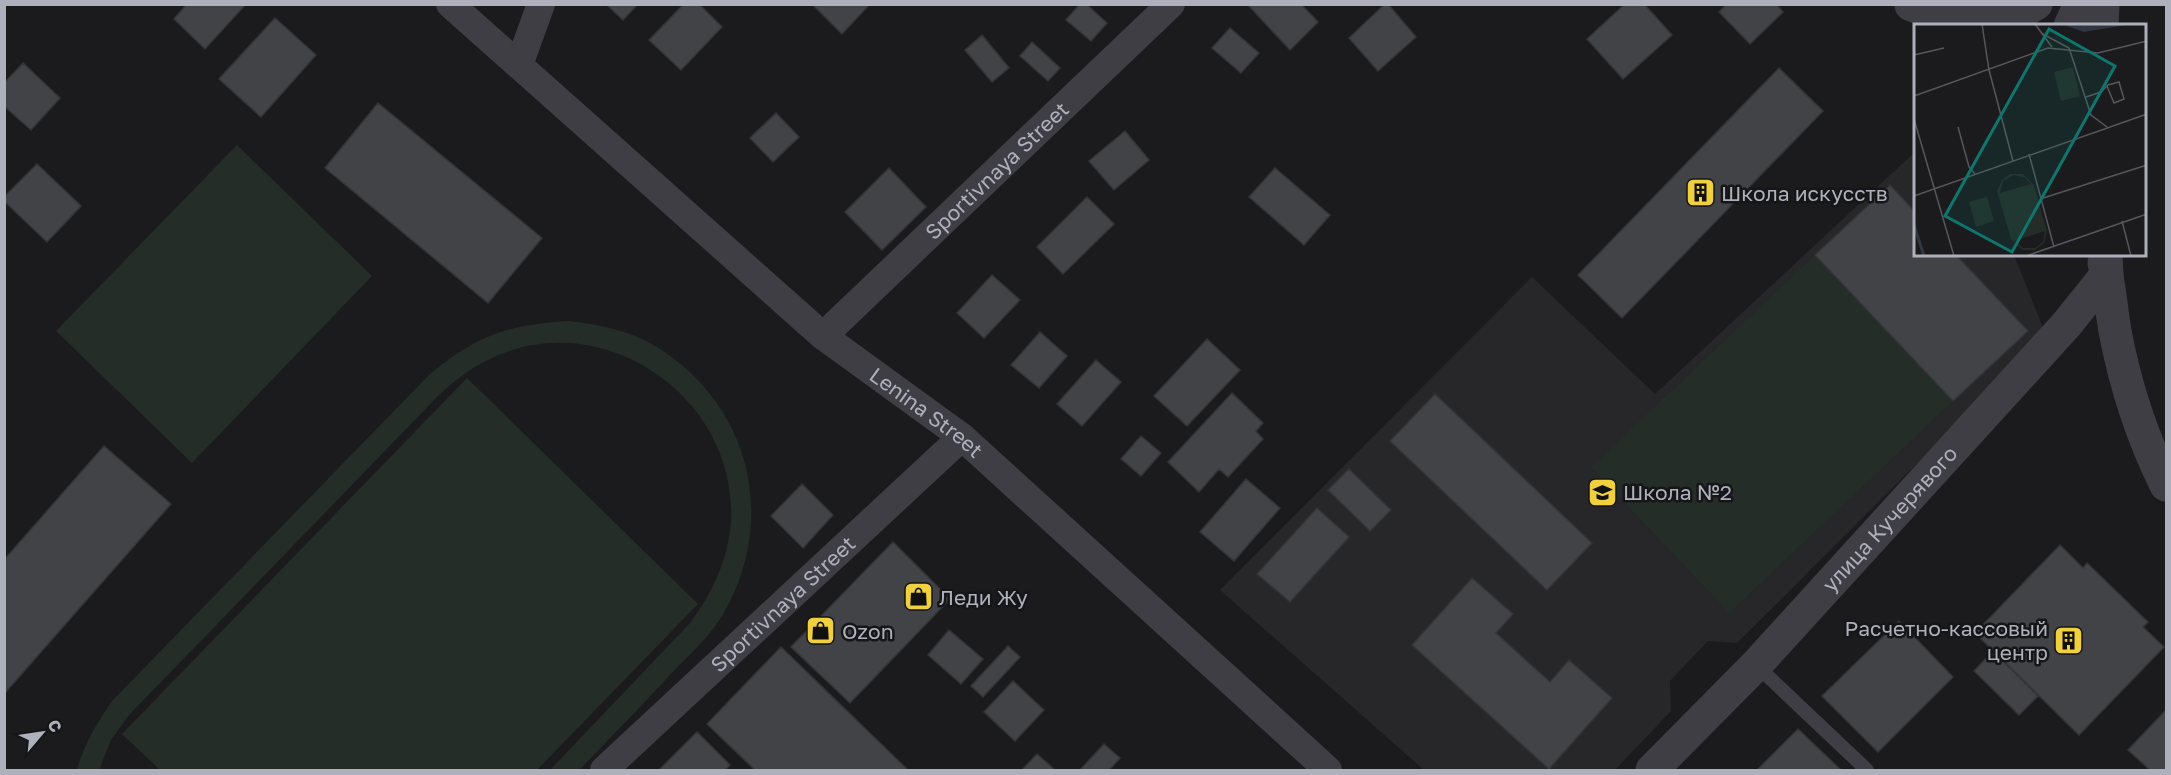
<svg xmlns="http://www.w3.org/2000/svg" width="2171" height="775" font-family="'Golos Text',sans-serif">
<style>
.built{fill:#27272a}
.green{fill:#242d27}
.building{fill:#424347;stroke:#353539;stroke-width:1.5}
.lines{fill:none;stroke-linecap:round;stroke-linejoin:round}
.service{stroke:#3e3e44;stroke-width:14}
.minor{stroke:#3e3e44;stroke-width:28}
.tertiary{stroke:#3e3e44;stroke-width:33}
.labels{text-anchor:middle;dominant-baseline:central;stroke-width:5;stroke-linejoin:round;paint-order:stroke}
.street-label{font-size:21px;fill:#aeb0bc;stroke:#161618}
.poi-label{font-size:21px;fill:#aeb0bc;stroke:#161618;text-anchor:start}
.inset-river{fill:none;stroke:#303741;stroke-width:3}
.inset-road{fill:none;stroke:#56575d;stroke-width:1.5}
.view{fill:#0f766e;fill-opacity:0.15;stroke:#0f766e;stroke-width:3}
.inset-edge{fill:none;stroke:#aeb0bc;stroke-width:3}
</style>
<rect width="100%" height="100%" fill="#1b1b1d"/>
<path class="built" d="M1916 151V255H2014L2046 335 1737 643 1708 641 1670 681 1671 711 1615 770H1424L1220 590 1532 277 1655 394Z"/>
<path class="green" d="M237 145 372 276 192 463 56 331Z
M1815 255 1953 401 1729 613 1591 467Z
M569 321C601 325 633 331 660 349 749 406 777 516 726 609 713 634 690 654 670 675 640 707 610 739 579 770H550L690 623C713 592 729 558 731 519 736 394 598 302 486 361 469 369 455 381 441 393L129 715 111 740 99 770H77C84 744 97 723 112 701L427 377C473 337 508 324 569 321Z
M467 378 698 604 537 770H160L122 734Z"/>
<path class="building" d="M187 4H246L205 49 174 19Z
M606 4H638L623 20Z
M684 4H699L722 27 681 70 649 40Z
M812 4H870L842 34Z
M1080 4H1086L1107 23 1091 41 1066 20Z
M1250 4H1301L1318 22 1290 50 1249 6Z
M1385 4H1388L1416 37 1378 71 1349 38Z
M1625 4H1644L1672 35 1623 79 1587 39Z
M1727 4H1776L1783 12 1750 44 1719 12Z
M275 18 316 55 261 117 219 79Z
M1230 28 1259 53 1241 73 1212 48Z
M982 35 1009 68 992 82 965 50Z
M1032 42 1060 68 1048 81 1020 56Z
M23 63 60 98 31 130 4 106V83Z
M1779 68 1823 111 1622 318 1578 275Z
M378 103 542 238 488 303 325 168Z
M776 113 799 137 773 162 750 138Z
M1125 131 1149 160 1114 190 1089 161Z
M37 164 81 206 47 242 4 201V197Z
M889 168 926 207 882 250 845 212Z
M1275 168 1330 215 1304 245 1249 197Z
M1890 185 1916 213V255H1956L2028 331 1953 401 1815 255Z
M1087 197 1114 224 1063 274 1037 247Z
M992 275 1020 300 984 338 957 313Z
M1040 332 1067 356 1039 388 1011 365Z
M1207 339 1240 370 1187 426 1154 396Z
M1096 360 1121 382 1082 426 1057 404Z
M1232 393 1263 423 1256 431 1263 439 1228 477 1219 469 1199 492 1168 462Z
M1435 394 1592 543 1547 590 1390 441Z
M1141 436 1161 453 1141 476 1121 459Z
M104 446 171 504 4 694V560Z
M1349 469 1391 510 1370 531 1328 490Z
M1246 479 1280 508 1234 561 1200 532Z
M802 484 833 515 803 548 771 516Z
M1317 508 1349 537 1290 602 1257 574Z
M893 542 950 599 850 703 791 647Z
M2060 545 2083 568 2087 563 2148 622 2143 627 2164 647 2079 735 1975 633Z
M1472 578 1513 614 1496 633 1550 682 1569 660 1612 698 1549 769 1412 645Z
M1899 621 1953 677 1878 752 1822 696Z
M949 630 983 659 961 684 928 655Z
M1008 646 1020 657 983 697 971 686Z
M781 647 908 770H755L707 724Z
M1993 651 2038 696 2019 715 1974 671Z
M1013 681 1044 710 1015 741 984 712Z
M2166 710V770H2150L2128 750Z
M1798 729 1841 770H1757Z
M697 732 730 765 725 770H659Z
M1104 744 1120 758 1109 770H1080Z
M1037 754 1055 770H1022Z"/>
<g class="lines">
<path class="service" d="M1756 665 1867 770"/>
<g class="minor">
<path id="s1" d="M450 4 823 336 962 437 1328 770"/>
<path d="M519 65 541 4"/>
<path id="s2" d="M823 336 1171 4"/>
<path id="s3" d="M604 770 962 437"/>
</g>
<g class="tertiary">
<path d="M1911 5C1960 22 1988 33 2036 4"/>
<path d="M2070 26 2080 4"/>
<path d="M2102 26 2103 4"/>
<path d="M2104 263C2110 285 2111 308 2115 331 2125 384 2142 437 2166 485"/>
<path id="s4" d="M1652 770 1756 665 2066 325 2107 274 2106 255"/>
</g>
</g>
<defs>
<symbol id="building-square" viewBox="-11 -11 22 22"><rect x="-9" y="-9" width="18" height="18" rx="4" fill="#f1d03f" stroke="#161618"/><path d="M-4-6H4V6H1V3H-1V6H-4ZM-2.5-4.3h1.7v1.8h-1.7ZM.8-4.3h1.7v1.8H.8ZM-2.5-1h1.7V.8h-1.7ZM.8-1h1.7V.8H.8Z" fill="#111"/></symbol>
<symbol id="school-square" viewBox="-11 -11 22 22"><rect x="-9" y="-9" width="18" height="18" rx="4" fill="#f1d03f" stroke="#161618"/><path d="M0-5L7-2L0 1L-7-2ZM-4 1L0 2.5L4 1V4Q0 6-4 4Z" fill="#111"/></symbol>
<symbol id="shop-square" viewBox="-11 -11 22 22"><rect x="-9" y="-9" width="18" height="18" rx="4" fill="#f1d03f" stroke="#161618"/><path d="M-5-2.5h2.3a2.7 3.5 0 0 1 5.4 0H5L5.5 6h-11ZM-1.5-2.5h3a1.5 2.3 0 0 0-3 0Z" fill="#111"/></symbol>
</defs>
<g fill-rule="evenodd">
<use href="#building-square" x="1684" y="176" width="33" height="33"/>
<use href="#school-square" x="1586" y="476" width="33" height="33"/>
<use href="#shop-square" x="902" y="580" width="33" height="33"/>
<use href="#shop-square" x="804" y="614" width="33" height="33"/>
<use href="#building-square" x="2052" y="624" width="33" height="33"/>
</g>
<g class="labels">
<g class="street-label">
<text stroke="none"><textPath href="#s2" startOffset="240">Sportivnaya Street</textPath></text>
<text stroke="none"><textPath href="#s1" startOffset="628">Lenina Street</textPath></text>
<text stroke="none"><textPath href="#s4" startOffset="346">улица Кучерявого</textPath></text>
<text stroke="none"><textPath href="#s3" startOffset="244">Sportivnaya Street</textPath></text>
</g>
<g class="poi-label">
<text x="1721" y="193">Школа искусств</text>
<text x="1623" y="492">Школа №2</text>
<text x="939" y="597">Леди Жу</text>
<text x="2048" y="628" text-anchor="end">Расчетно-кассовый<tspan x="2048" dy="24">центр</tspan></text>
<text x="842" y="631">Ozon</text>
</g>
</g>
<g transform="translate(1914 24)">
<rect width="232" height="232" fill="#1b1b1d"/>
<path d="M159 43 166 72 147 77 140 48ZM96 150H109L120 161 133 207 130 219 121 226H108L97 215 83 167 88 156ZM100 151 111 154 117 160 86 169 89 157ZM131 207 129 218 121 224H109L100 217ZM73 173 80 197 62 203 55 178Z" fill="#242d27" fill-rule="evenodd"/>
<path d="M147 0H218L170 8Z" fill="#303741"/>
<path class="inset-river" d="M0 201 10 232"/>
<path class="inset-road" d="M68 0 75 46 99 137M121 0 138 23M127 9 155 24 177 91 193 103M0 31 30 24M0 72 134 24 184 29 233 17M172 73 187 68 194 61 205 58 210 75 200 79 193 62M0 95 40 232M44 103 55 143 61 150M115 130 140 223M0 172 233 90M126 175 233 141M208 197 217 232M112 232 233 190"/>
<path class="view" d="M135 5 201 42 98 228 31 192Z"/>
<rect width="232" height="232" class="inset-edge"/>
</g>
<rect width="2171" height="775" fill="none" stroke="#aeb0bc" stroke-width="12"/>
<g transform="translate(42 733) rotate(61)" stroke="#161618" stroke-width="4.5" paint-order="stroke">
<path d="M0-4.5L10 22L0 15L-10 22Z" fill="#aeb0bc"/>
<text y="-9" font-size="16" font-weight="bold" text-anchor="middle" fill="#aeb0bc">С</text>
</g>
</svg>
